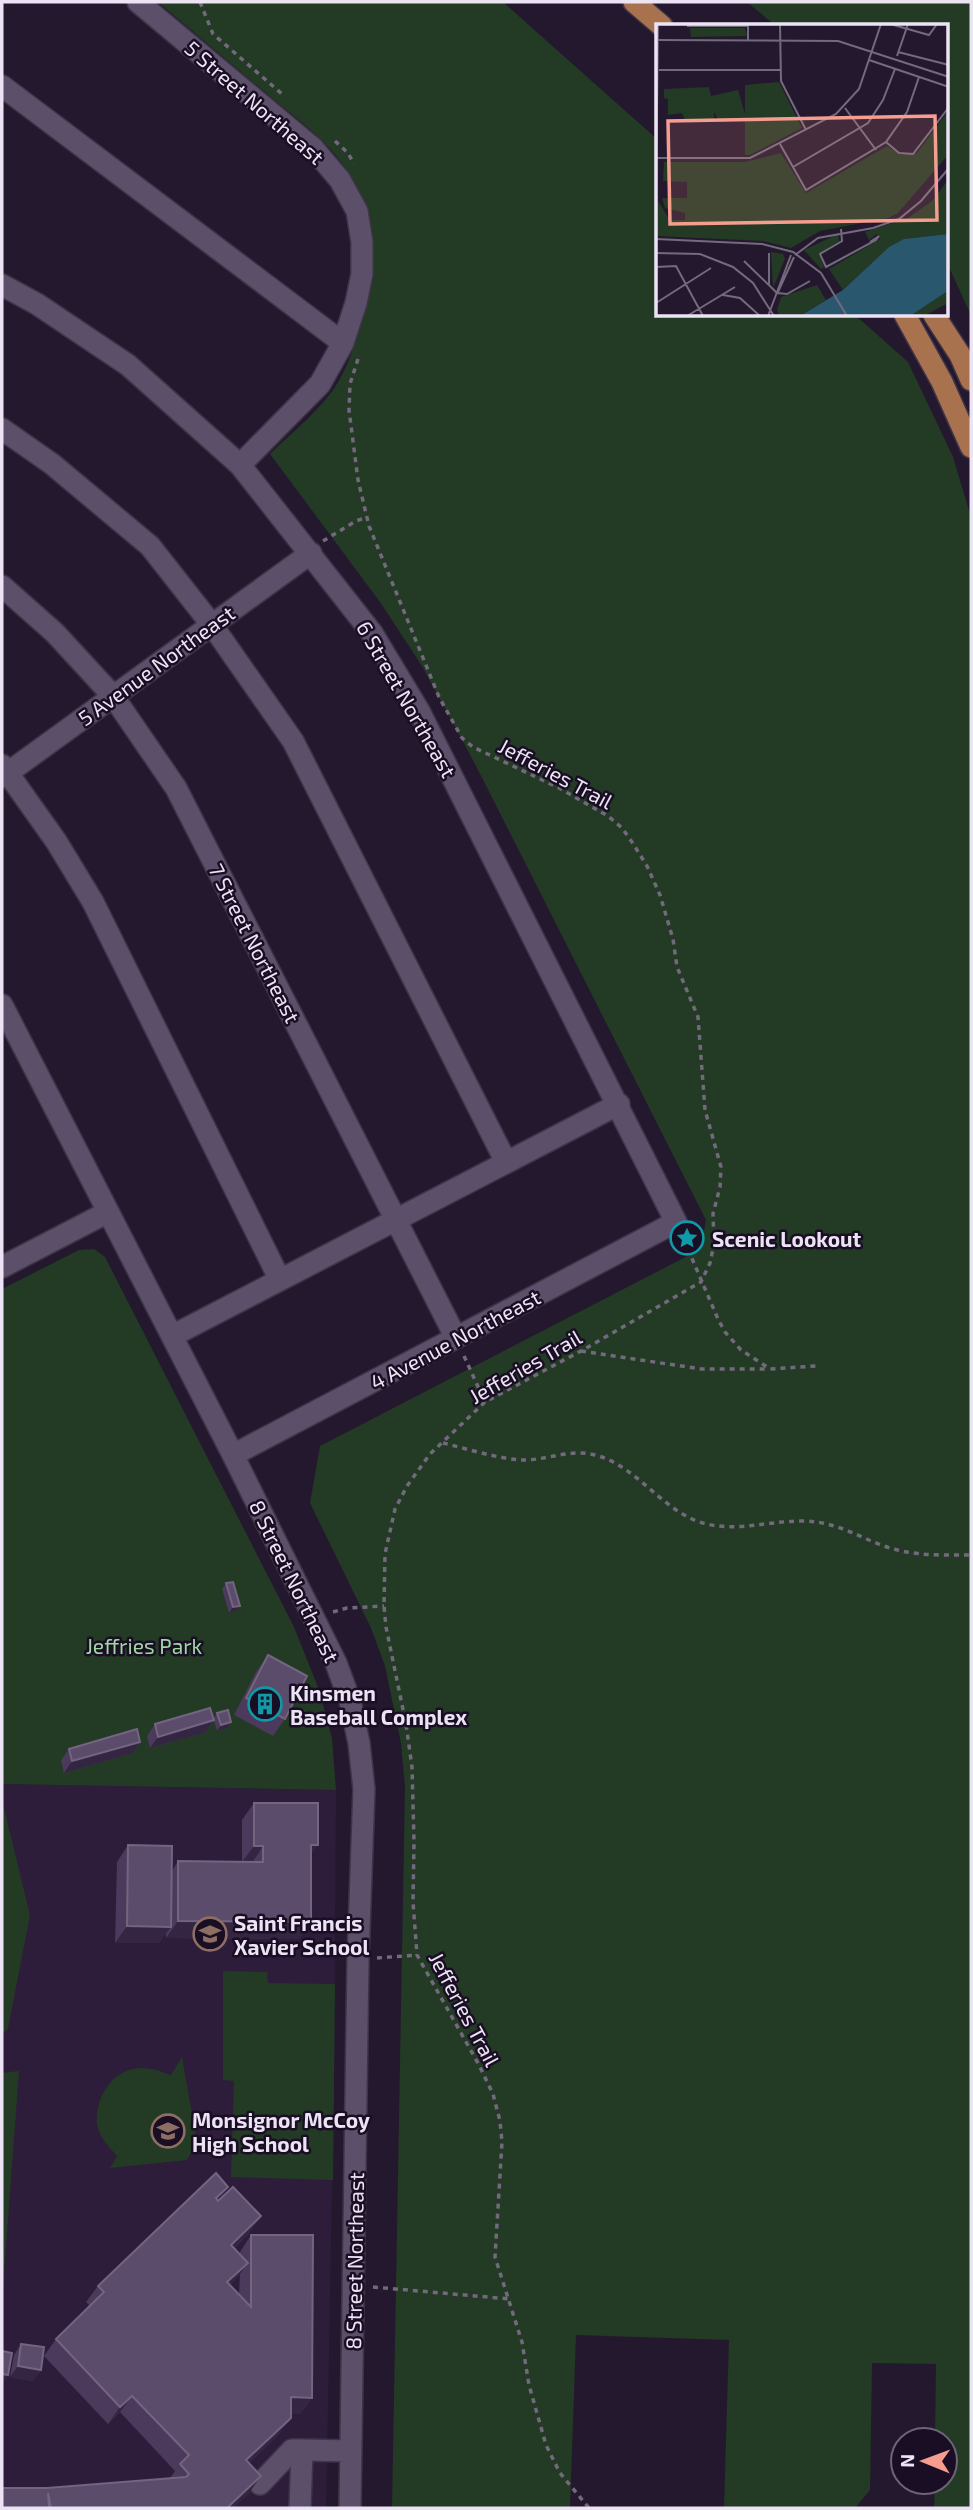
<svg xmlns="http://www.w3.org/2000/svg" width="973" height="2510" font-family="'Exo 2',sans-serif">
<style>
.built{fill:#2d1d3a}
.green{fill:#233a25}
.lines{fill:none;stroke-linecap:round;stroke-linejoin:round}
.minor-casing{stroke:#3e3447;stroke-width:24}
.major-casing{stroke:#3e3447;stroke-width:24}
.path{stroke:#73697c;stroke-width:3.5;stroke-dasharray:5 5;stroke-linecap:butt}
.minor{stroke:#5c4f69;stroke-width:21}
.major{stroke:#a9724f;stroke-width:21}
.wall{fill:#4b3a5b;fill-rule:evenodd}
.shaded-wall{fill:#342542}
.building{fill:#5c4c6b;stroke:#736480;stroke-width:2}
.labels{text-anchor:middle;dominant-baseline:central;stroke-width:5;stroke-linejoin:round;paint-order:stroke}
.street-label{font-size:21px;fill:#ece4f4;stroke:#1a0e24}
.poi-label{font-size:21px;font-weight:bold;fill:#ece4f4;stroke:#1a0e24;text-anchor:start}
.park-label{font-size:21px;fill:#9fd7a3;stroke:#1a0e24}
.inset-road{fill:none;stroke:#746a7d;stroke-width:2}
.view{fill:#f59d8f;fill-opacity:0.15;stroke:#f59d8f;stroke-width:3.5}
.inset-edge{fill:none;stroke:#ece4f4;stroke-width:3.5}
</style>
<rect width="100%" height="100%" fill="#24182e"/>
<path class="built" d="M2 1784 336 1790 334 2082 326 2508H2Z"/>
<path class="green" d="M158 2H503L658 140V315H855L908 362 953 457 971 517V2508H934L935 2482H945V2440H935L936 2364 872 2363 870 2490 855 2508H724L729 2340 576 2335 570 2508H392L405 1787 401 1743 385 1666 371 1628 310 1503 320 1446 701 1249 706 1220 474 762 422 666 380 602 270 454C289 435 313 416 330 394 369 346 380 224 347 171 329 141 298 120 272 98 234 66 196 34 158 2Z
M747 2H971V315L947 263V26H776Z
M94 1249 105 1257 294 1627 318 1687 332 1738 336 1790 2 1784V1289L79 1250Z
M2 1800 30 1915 8 2029 2 2033Z
M223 1971 267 1972 268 1983 335 1984 333 2180 231 2177 234 2081 223 2080Z
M182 2057 197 2142 187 2160 110 2168 117 2156C109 2147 99 2137 97 2124 94 2102 110 2073 133 2069 146 2066 159 2071 171 2075Z
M19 2071 2 2300V2073Z"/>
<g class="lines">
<defs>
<path id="minor" d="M138 2 313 148 340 180 357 211 362 242V274L356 303 343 343 320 384 240 465
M2 86 343 343
M2 285 37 304 128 365 240 465 372 633 419 711 676 1222 233 1455
M2 429 52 464 150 546 212 625 293 741 506 1162
M2 586 55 633 113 696 176 788 456 1338
M2 765 56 841 93 902 280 1280
M2 777 311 553
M2 1005 233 1455 336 1663 350 1701 359 1743 364 1789 358 1958 350 2508
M2 1267 108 1212
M172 1336 619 1104
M260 2484 292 2450H302
M300 2508 302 2450 351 2451"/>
<path id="major" d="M634 2 662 26
M905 315 942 382 971 447
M934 315 960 355 971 380"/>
</defs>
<use href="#minor" class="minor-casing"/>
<use href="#major" class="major-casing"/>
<path class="path" d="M200 2 213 34 282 94
M335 141 348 153 354 164
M358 359 350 384 349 410 358 480 369 526 439 697 462 738 473 747 559 788 608 816 622 828 632 842 647 866 660 895 673 939 677 967 698 1017 705 1110 721 1167 720 1187 713 1214 714 1244 710 1263 701 1282 581 1351 485 1402 430 1454 407 1486 395 1509 385 1554 384 1606 386 1627 406 1724 412 1767 414 1842 413 1902 417 1955 479 2065 493 2094 500 2121 502 2142 495 2257 522 2342 529 2385 546 2445 560 2473 589 2508
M323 541 356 521 367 517
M684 1240 718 1319 725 1332 741 1350 770 1369 816 1366
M581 1351 701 1369H768
M464 1356 485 1402
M443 1443C468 1449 495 1458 521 1460 545 1461 571 1448 595 1455 634 1465 657 1503 692 1519 728 1535 764 1521 802 1521 843 1521 866 1544 902 1551 924 1556 949 1555 971 1555
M333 1612 347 1608 384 1606
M377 1958 417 1955
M373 2287 510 2299"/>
<use href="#minor" class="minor"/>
<use href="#major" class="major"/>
</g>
<path class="wall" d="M226 1583 236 1611 229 1613 222 1589Z
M268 1655 285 1719 273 1736 234 1715 256 1672Z
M217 1713 231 1722 227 1728 217 1731 214 1721 206 1732 150 1748 147 1736 155 1724 214 1718Z
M140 1742 133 1753 64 1773 61 1760 69 1749Z
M254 1803 311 1855V1922L299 1939 166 1938V1933L159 1943H115L117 1862 128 1845 172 1871 178 1861H242V1820Z
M228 2187 219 2200 261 2216 249 2233 234 2248 240 2254V2252L251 2235 312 2398 300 2414H291L279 2434 249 2463V2493L233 2508H2L47 2488 170 2478 175 2471 120 2412 108 2424 44 2356 56 2339 90 2306 86 2302 98 2286ZM240 2274 239 2295 230 2285Z
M21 2344 41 2370 33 2381 10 2377 14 2355Z"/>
<path class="shaded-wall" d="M240 1606 236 1611 229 1613 233 1607Z
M214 1720 206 1732 150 1748 158 1737Z
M231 1722 227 1728 217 1731 221 1725Z
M140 1742 133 1753 64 1773 72 1761Z
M311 1845H318L306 1862Z
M254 1846H263L252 1863 242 1862Z
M178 1921 311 1922 299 1939 166 1938Z
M127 1926 171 1927 159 1943H115Z
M228 2187 217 2203 216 2198Z
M261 2216 249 2233 219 2262 231 2245Z
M248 2263 236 2279 215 2299 227 2282Z
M18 2366 41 2370 33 2381 10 2377Z
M2 2374 8 2375 2 2384Z
M132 2396 120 2412 108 2424 120 2407Z
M291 2397 312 2398 300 2414H279Z
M291 2418 279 2434 234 2477 246 2460Z
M261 2476 249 2493 233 2508H227Z"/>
<path class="building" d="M233 1582 240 1606 233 1607 226 1583Z
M268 1655 307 1676 285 1719 246 1698Z
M210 1708 214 1720 158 1737 155 1724Z
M228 1710 231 1722 221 1725 217 1713Z
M137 1729 140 1742 72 1761 69 1749Z
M254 1803H318V1845H311V1922L178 1921V1861L263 1862V1846H254Z
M128 1845 172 1846 171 1927 127 1926Z
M216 2173 228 2187 216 2198 218 2201 233 2187 261 2216 231 2245 248 2263 227 2282 251 2307V2235H313L312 2398 291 2397V2418L246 2460 261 2476 227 2508H51L48 2493 49 2508H2V2488H47L186 2477 189 2474 180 2464 189 2455 132 2396 120 2407 56 2339 104 2292 98 2286Z
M21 2344 44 2347 41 2370 18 2366Z
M2 2351 12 2353 8 2375 2 2374Z"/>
<defs>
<symbol id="sight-ring" viewBox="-11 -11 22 22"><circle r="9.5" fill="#1a0e24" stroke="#0f9aa8" stroke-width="1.5"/><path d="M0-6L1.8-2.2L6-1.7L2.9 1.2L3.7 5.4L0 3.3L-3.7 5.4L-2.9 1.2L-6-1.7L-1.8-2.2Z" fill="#0f9aa8"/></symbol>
<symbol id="building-ring" viewBox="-11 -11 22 22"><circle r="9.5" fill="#1a0e24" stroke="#0f9aa8" stroke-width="1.5"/><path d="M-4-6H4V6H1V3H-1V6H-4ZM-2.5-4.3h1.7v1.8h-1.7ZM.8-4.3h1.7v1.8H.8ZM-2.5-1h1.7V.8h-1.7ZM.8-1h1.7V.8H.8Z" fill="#0f9aa8"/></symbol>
<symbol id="school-ring" viewBox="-11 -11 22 22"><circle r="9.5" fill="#1a0e24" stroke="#8d6e63" stroke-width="1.5"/><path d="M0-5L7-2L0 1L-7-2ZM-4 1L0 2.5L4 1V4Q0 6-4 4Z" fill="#8d6e63"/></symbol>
</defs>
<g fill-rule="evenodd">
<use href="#sight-ring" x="668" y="1219" width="38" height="38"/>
<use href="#building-ring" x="246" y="1685" width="38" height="38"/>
<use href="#school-ring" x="191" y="1915" width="38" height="38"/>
<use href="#school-ring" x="149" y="2112" width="38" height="38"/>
</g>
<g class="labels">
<g class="street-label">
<text transform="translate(255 102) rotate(41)">5 Street Northeast</text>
<text transform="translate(156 665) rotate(-36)">5 Avenue Northeast</text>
<text transform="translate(407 699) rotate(60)">6 Street Northeast</text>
<text transform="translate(556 773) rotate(28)">Jefferies Trail</text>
<text transform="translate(255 943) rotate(63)">7 Street Northeast</text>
<text transform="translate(455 1339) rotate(-28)">4 Avenue Northeast</text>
<text transform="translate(525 1366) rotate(-30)">Jefferies Trail</text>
<text transform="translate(295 1581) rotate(64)">8 Street Northeast</text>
<text transform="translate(465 2009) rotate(62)">Jefferies Trail</text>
<text transform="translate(354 2261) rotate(-89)">8 Street Northeast</text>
</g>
<g class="poi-label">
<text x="712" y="1238">Scenic Lookout</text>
<text x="290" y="1692">Kinsmen<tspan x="290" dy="24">Baseball Complex</tspan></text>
<text x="234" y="1922">Saint Francis<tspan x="234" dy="24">Xavier School</tspan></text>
<text x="192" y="2119">Monsignor McCoy<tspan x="192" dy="24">High School</tspan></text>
</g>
<g class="park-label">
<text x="144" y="1645">Jeffries Park</text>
</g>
</g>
<g transform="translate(656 24)">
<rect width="292" height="292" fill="#24182e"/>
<path d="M34 4H89L91 12 35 13ZM123 58 146 104 94 131H89V95L63 97 58 88V98L29 96 26 89 12 91V75L8 74V65L53 63 55 72 82 66 89 90V61ZM292 87V131L242 189 232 194 164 207 135 224 107 217 0 212V174L14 196H29V189L9 184 6 174H31V158L7 157 8 138H89L125 129 150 169 231 122 245 131 261 129ZM292 156V210L249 215 233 223 187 266 173 245 224 215 221 210 213 216 209 208 252 194 276 177ZM182 210 183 217 163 230 168 243 165 245 148 226ZM115 228 127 230 129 235 117 264ZM161 261 170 276 144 292H124L121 286 125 273ZM292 267V279L268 292H254Z" fill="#233a25"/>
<path d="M292 210V267L254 292H144L187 266 233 223 248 215Z" fill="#29586e"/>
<path class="inset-road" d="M124 0 125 57 150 106M234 0 273 11 281 0M31 2H92V16M0 16 182 17 293 53M242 28 293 41M241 32 252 0M213 36 293 63M3 46H124M189 84 220 126M230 118 243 129 257 130 293 83M124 120 150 166 230 118 251 88 263 53M0 134H94L180 90 203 65 225 0M137 143 212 99 227 76 239 45M0 170 2 0M185 205 186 217 164 230 170 243 220 216 223 212 214 218M0 215 106 220 137 228 165 249 191 292M0 229 44 230 77 243 97 259 118 292M113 229V261M139 231 162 214 217 204 243 195 265 177 293 144M88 237 121 269M0 243 20 242 47 292M122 268 138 233M121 269 131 270 154 257M67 271 84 274 104 292M0 279 55 244M31 292 79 263M112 292 135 231"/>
<path class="view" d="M279 92 281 196 14 200 12 97Z"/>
<rect width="292" height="292" class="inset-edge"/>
</g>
<rect width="973" height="2510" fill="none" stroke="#ece4f4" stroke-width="7"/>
<g transform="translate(924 2461) rotate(271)"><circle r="33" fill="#1a0e24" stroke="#6e6477" stroke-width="2"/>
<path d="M0-5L12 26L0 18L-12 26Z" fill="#f59d8f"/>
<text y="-10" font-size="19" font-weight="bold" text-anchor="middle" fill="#ece4f4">N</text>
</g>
</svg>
